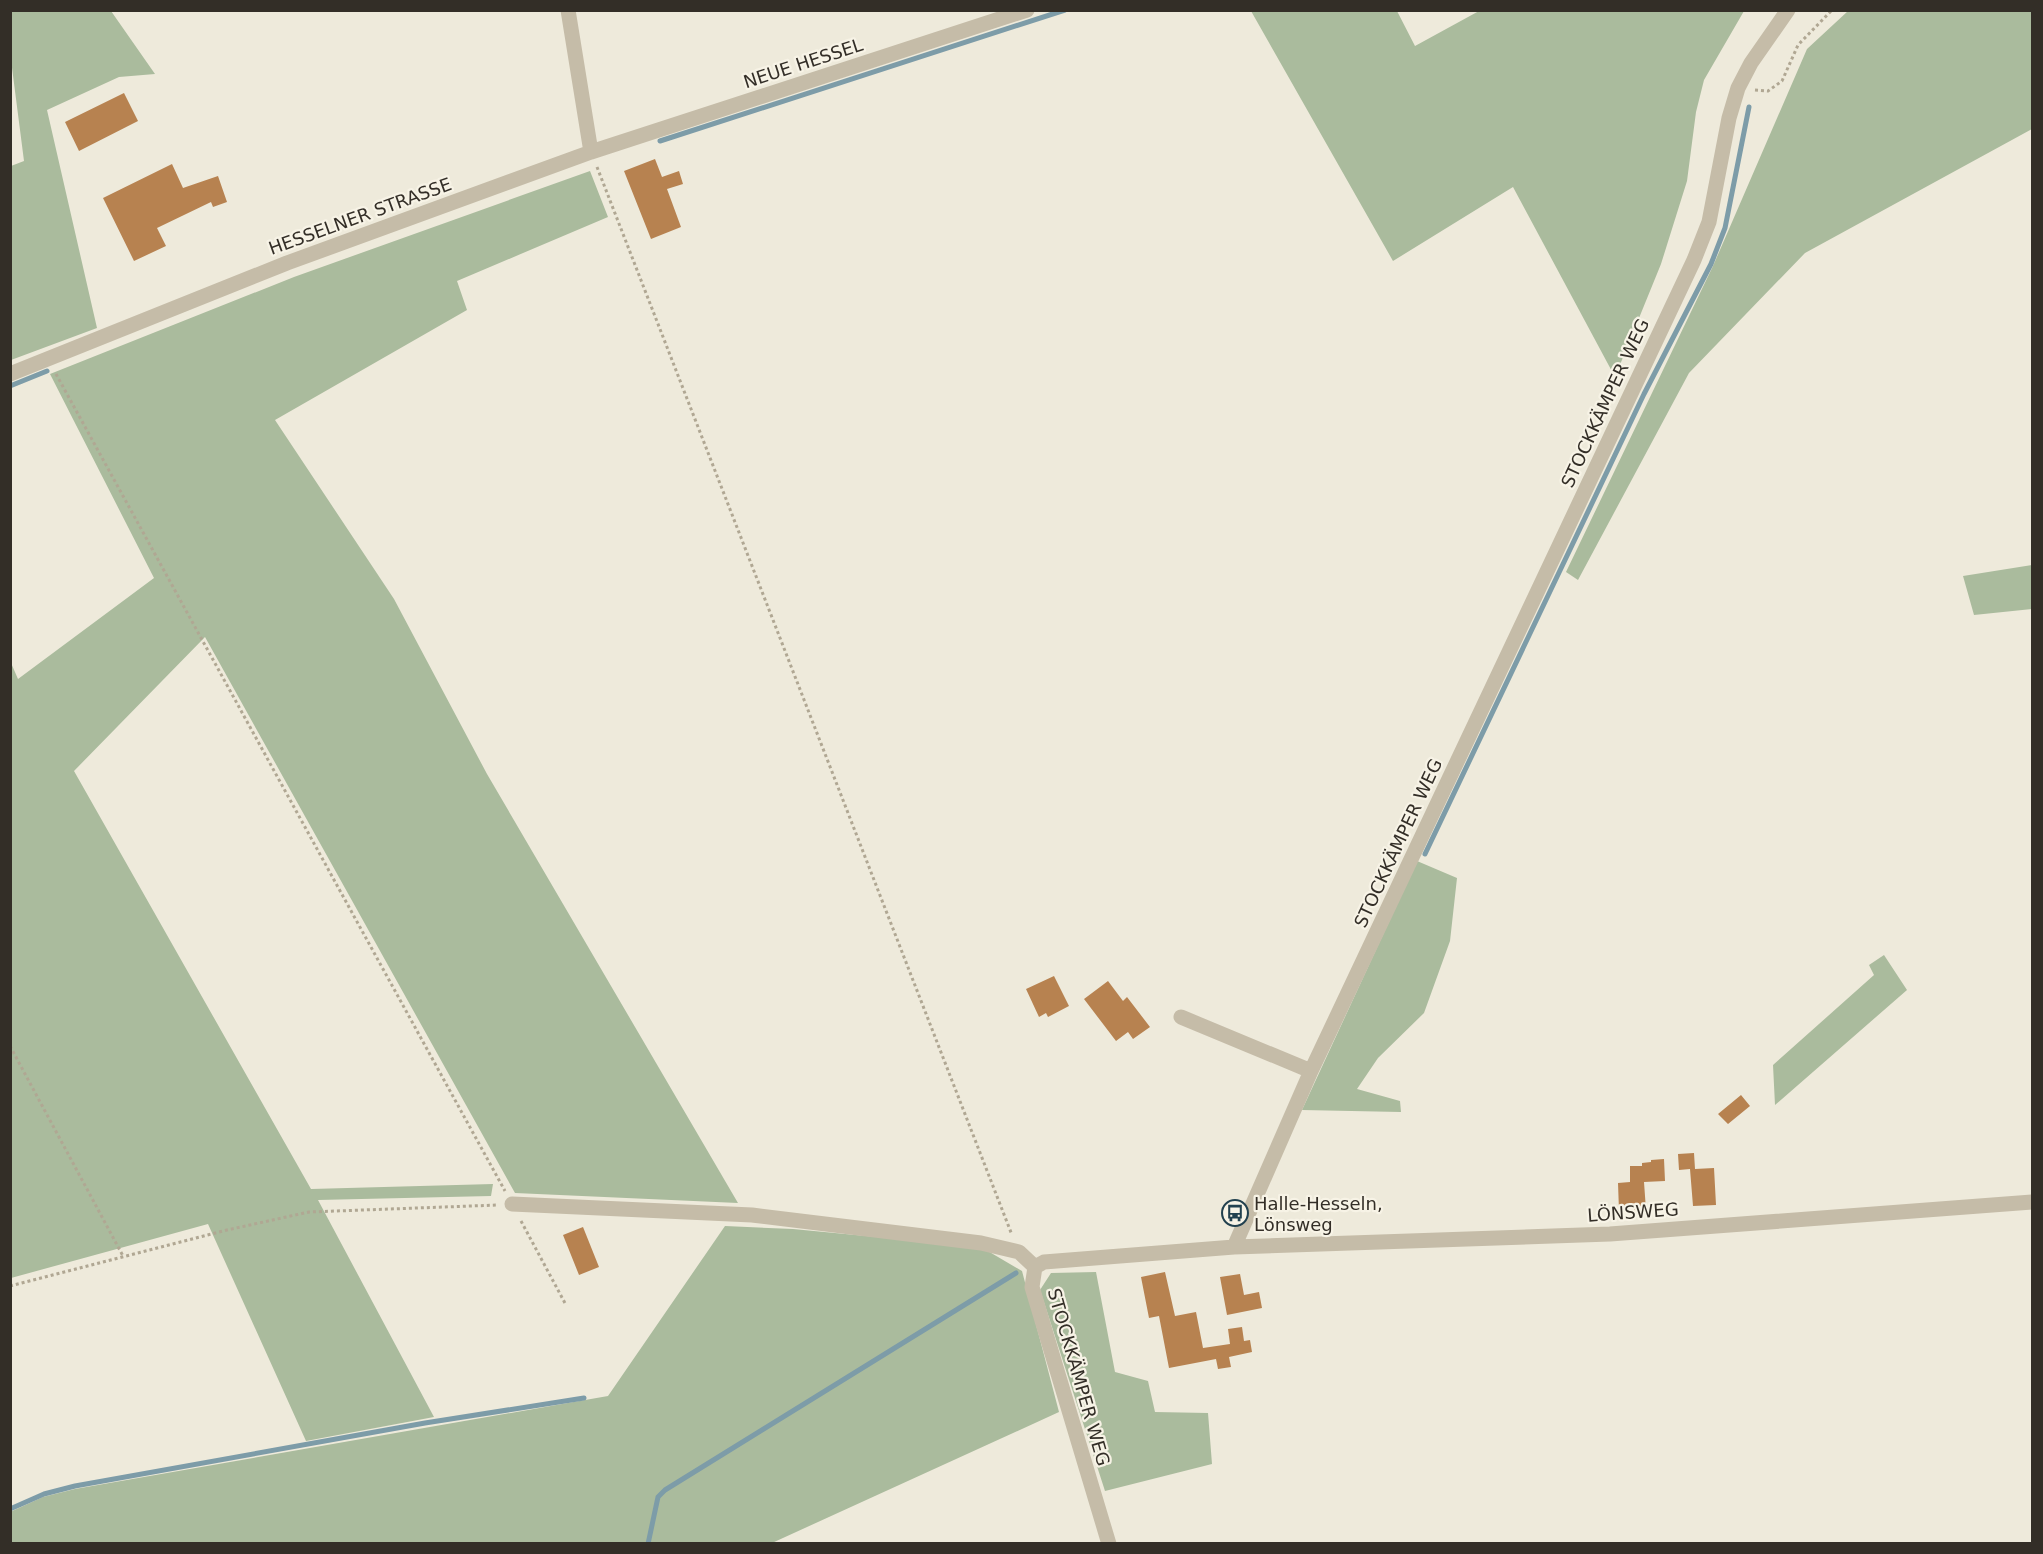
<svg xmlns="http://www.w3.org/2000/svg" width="2043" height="1554" font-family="'DejaVu Sans',sans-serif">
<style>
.green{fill:#aabb9d}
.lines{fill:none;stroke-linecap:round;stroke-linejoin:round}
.stream{stroke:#7d9ca8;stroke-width:5}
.building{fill:#b78250}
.path{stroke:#b0a793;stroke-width:3;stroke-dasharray:3 3;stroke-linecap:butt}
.minor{stroke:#c5bca8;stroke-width:15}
.labels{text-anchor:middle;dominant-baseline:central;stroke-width:4.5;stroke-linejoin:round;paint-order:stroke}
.street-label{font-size:18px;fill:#332e27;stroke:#f7f3e6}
.poi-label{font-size:18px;fill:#332e27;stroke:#f7f3e6;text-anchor:start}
</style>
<rect width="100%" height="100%" fill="#eeeadb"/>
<path class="green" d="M11 10 111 11 155 74 119 77 47 110 97 328 11 360V166L24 161 11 60Z
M1251 11H1397L1415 46 1479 11H1744L1704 80 1696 112 1687 181 1661 264 1615 377 1513 187 1393 261Z
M1848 11H2032V129L1805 253 1689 373 1578 580 1566 572 1713 266 1807 49Z
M590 171 608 217 457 281 467 310 275 420 394 599 487 774 738 1203 515 1193 205 637 74 771 311 1189 493 1184 491 1196 318 1200 434 1417 306 1441 208 1224 11 1278V663L18 679 154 578 50 374 294 277Z
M2032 565V609L1974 615 1963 576Z
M1417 861 1457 878 1450 941 1424 1013 1378 1058 1357 1089 1400 1101 1401 1112 1302 1110Z
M1884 955 1907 990 1775 1105 1773 1065 1874 975 1869 965Z
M725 1226 793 1229 981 1247 1022 1271 1059 1412 772 1543 11 1544 10 1512 43 1497 75 1489 608 1396Z
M1096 1272 1115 1372 1148 1381 1155 1412 1208 1413 1212 1464 1105 1491 1040 1290 1051 1273Z"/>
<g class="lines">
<path class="stream" d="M660 141 1065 10
M10 386 47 371
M1425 854 1644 394 1711 264 1725 228 1749 107
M10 1509 44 1494 75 1486 425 1423 584 1398
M648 1544 658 1497 665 1490 1016 1273"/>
</g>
<path class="building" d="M124 93 138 121 79 151 65 122Z
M655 159 662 177 679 171 683 184 667 189 681 227 651 239 624 171Z
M172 164 183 188 218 176 227 202 213 207 211 202 157 228 166 246 134 261 103 198Z
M1054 976 1069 1006 1048 1017 1046 1013 1039 1017 1026 989Z
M1108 981 1123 1001 1127 997 1150 1027 1133 1039 1128 1032 1116 1041 1084 999Z
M1741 1095 1750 1106 1728 1124 1718 1114Z
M1694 1153 1695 1169 1714 1168 1716 1205 1693 1206 1690 1169 1679 1170 1678 1154Z
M1664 1159 1665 1181 1644 1182 1646 1210 1619 1211 1618 1183 1630 1182V1166H1642V1163L1651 1162V1160Z
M583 1227 599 1267 579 1275 563 1235Z
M1165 1272 1175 1316 1196 1312 1203 1348 1230 1344 1228 1329 1242 1327 1244 1341 1250 1340 1252 1352 1229 1357 1231 1367 1218 1369 1216 1359 1169 1368 1159 1316 1149 1318 1141 1277Z
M1240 1274 1244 1295 1259 1292 1262 1308 1227 1315 1220 1277Z"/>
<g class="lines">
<path class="path" d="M1755 90 1768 91 1782 81 1798 45 1832 10
M597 167 1012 1235
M56 374 505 1191
M10 1046 123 1256
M521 1221 566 1305
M10 1286 227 1230 309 1212 498 1205"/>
<path class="minor" d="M568 10 591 152
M10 374 287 263 591 152 1027 10
M1181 1017 1311 1071
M512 1204 752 1215 981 1243 1019 1252 1035 1267
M1234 1247 1311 1071 1694 260 1709 222 1729 118 1738 88 1751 63 1788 10
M1109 1544 1032 1287 1035 1267 1044 1262 1234 1247 1610 1234 2032 1202"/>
</g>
<defs>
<symbol id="bus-ring" viewBox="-11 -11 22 22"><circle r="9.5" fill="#f7f3e6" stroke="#22414f" stroke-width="1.5"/><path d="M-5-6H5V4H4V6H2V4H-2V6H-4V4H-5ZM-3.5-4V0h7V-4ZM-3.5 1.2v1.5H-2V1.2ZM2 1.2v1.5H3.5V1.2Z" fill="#22414f"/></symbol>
</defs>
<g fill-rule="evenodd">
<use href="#bus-ring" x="1220" y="1198" width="30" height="30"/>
</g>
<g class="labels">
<g class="street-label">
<text transform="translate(803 63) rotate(-18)">NEUE HESSEL</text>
<text transform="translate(360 216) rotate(-20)">HESSELNER STRASSE</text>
<text transform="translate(1605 403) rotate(-65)">STOCKKÄMPER WEG</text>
<text transform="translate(1398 843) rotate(-65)">STOCKKÄMPER WEG</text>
<text transform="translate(1633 1212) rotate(-4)">LÖNSWEG</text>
<text transform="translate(1079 1377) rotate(74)">STOCKKÄMPER WEG</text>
</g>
<g class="poi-label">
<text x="1254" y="1203">Halle-Hesseln,<tspan x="1254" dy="21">Lönsweg</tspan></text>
</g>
</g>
<rect width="2043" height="1554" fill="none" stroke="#332e27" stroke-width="24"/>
</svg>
